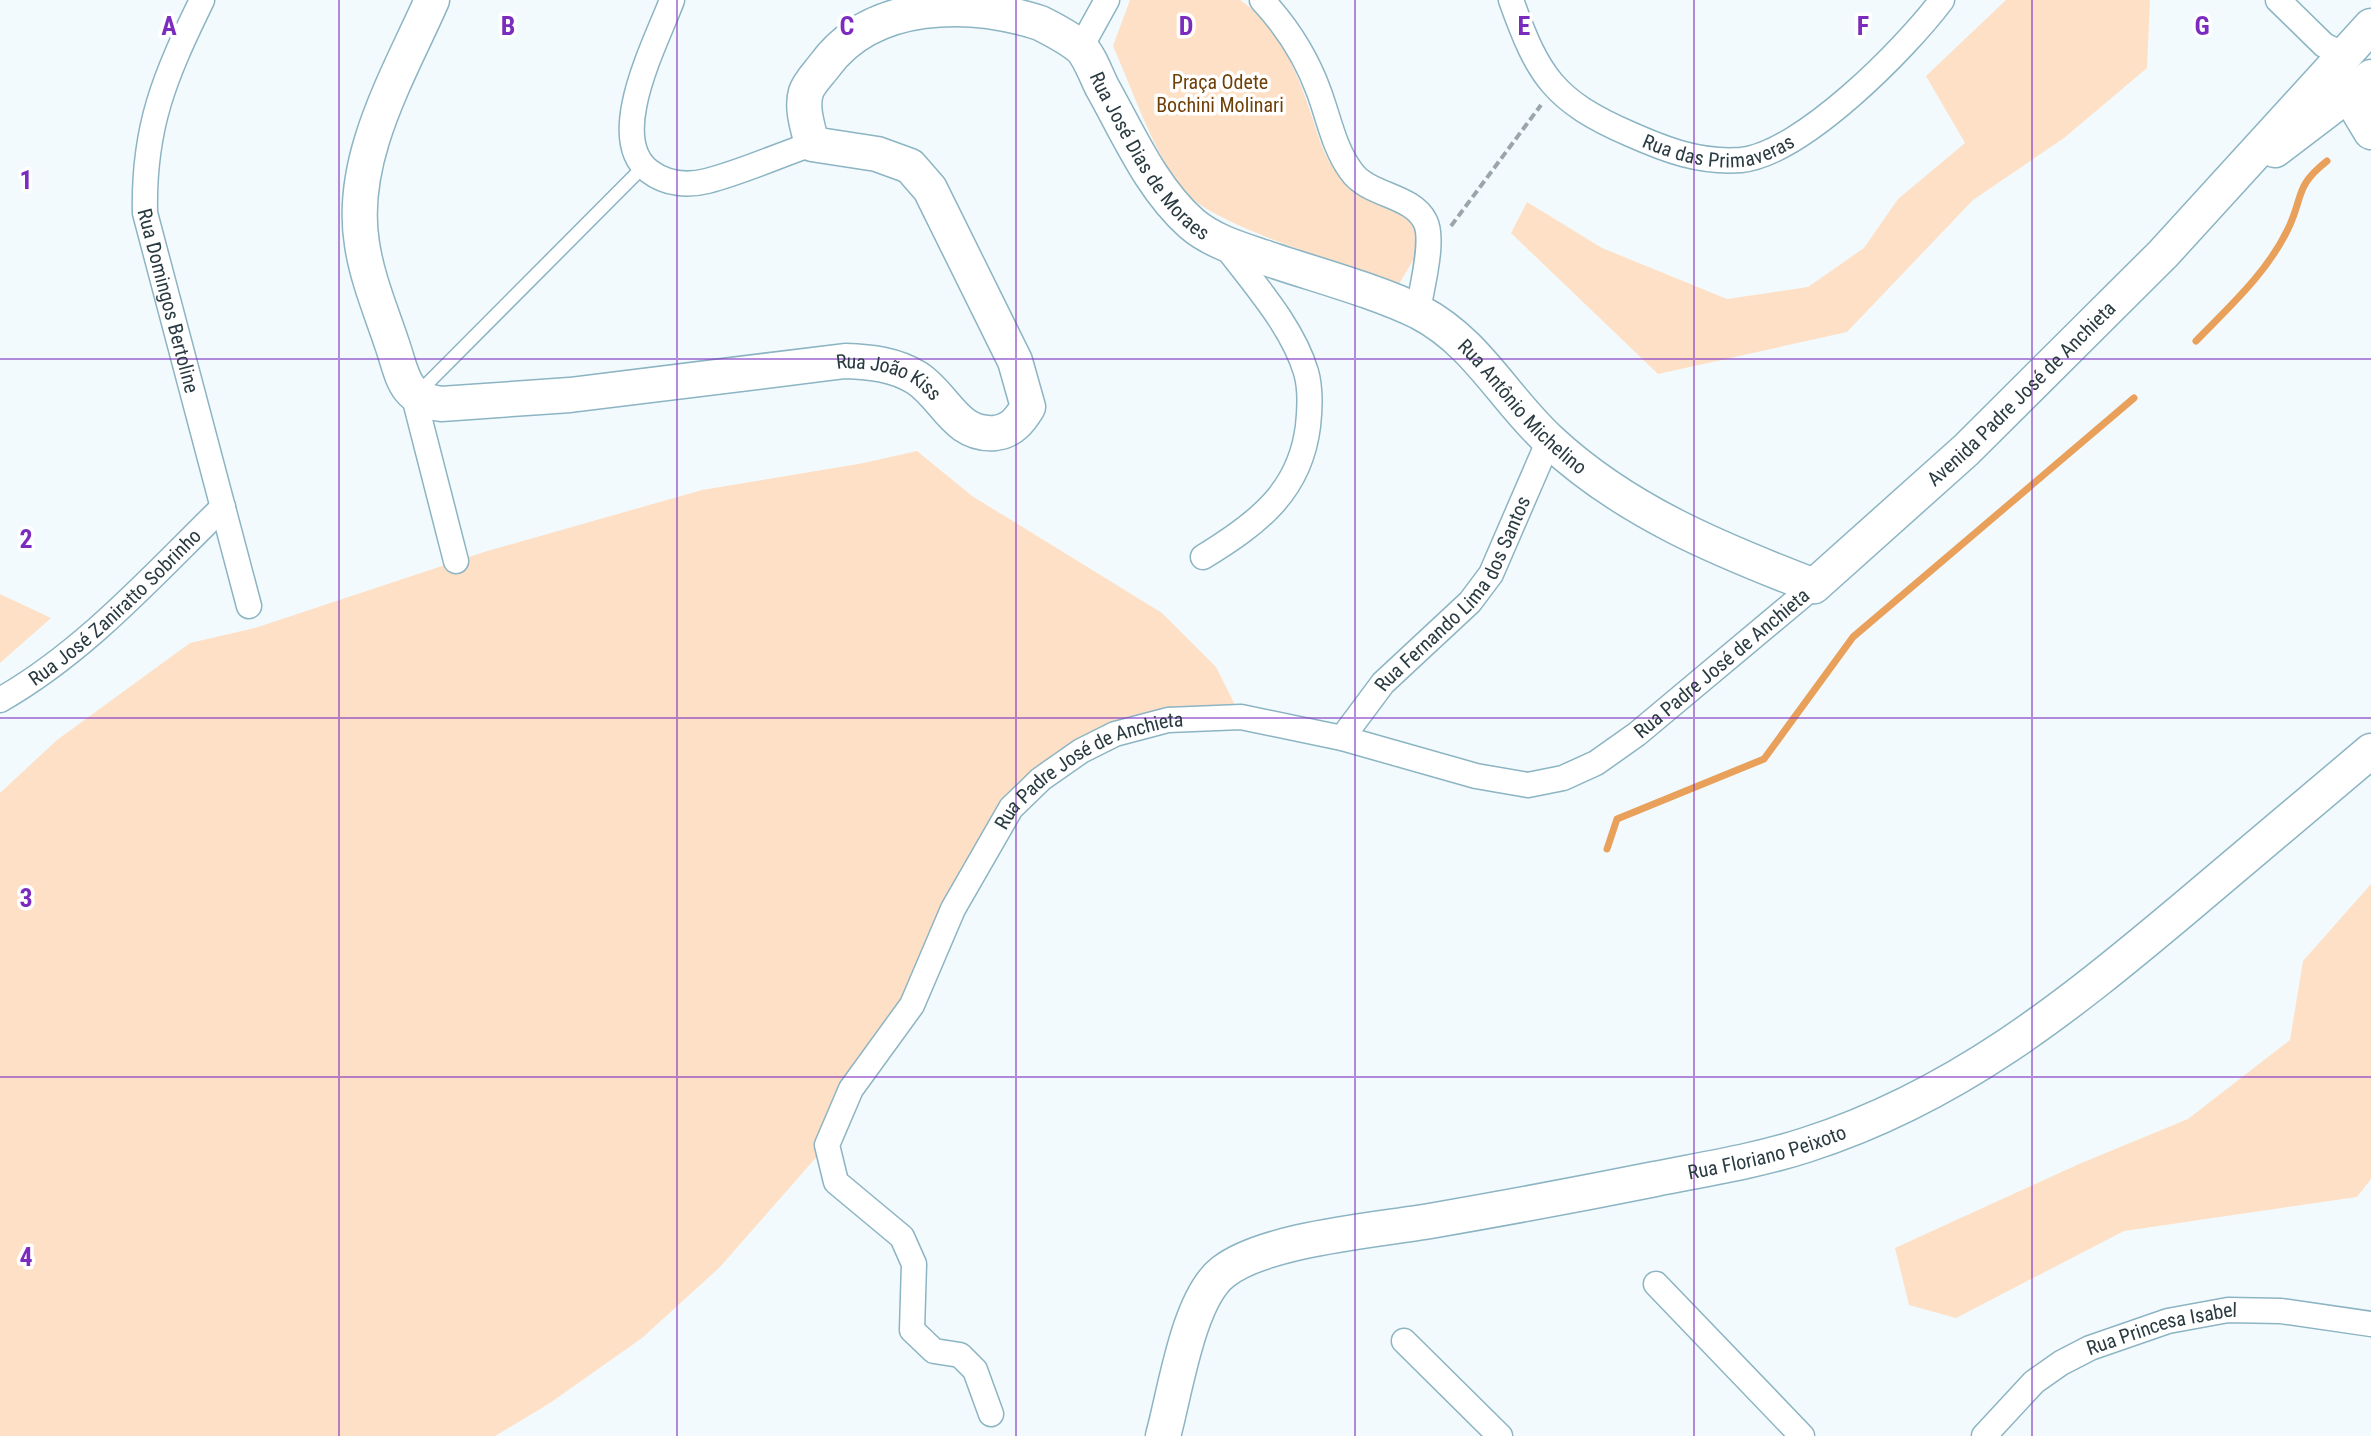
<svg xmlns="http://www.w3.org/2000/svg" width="2371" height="1436" font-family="'Roboto Condensed',sans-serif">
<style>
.green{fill:#fee0c6}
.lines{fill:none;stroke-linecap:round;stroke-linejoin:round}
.stream{stroke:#e9a05a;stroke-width:7}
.lane-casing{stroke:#8cb4c3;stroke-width:15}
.street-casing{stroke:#8cb4c3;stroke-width:27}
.secondary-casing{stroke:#8cb4c3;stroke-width:37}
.path{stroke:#9aa6aa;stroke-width:4;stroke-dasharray:8 4;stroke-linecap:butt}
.lane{stroke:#fff;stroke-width:12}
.street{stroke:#fff;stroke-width:24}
.secondary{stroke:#fff;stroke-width:34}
.grid{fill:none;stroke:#7b2cbf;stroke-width:2;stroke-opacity:0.55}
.labels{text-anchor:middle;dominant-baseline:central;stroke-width:7;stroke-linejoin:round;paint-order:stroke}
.park-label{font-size:20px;fill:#704008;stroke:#fff}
.street-label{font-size:20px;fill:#2a3b41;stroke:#fff}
.grid-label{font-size:26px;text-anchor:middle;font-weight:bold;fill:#7b2cbf;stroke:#fff;stroke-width:7;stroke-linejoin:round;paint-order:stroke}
</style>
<rect width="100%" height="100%" fill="#f2fafd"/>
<path class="green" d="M1130 0H1240C1281 27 1298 75 1313 120 1318 135 1323 153 1332 166 1357 201 1410 198 1422 245L1399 284C1351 266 1209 225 1182 189 1151 147 1134 93 1113 46Z
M2006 0H2150L2147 68 2064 138 1973 200 1847 332 1658 374 1511 233 1527 202 1602 248 1727 299 1808 287 1864 248 1898 199 1965 143 1926 76Z
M917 451 972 496 1162 613 1216 667 1241 717 1168 720 1041 779 827 1145 720 1267 642 1338 550 1403 495 1436H0V793L57 740 190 643 255 628 484 552 702 490 864 463Z
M0 594 51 618 0 663Z
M2371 884V1179L2357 1197 2124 1231 1956 1318 1909 1305 1895 1248 2079 1164 2188 1119 2290 1040 2303 961Z"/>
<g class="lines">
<path class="stream" d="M2196 341C2229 307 2267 273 2288 229 2304 196 2294 187 2327 161
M1607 849 1617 819 1764 759 1853 637 2134 398"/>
<defs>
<path id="lane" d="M417 394 643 167"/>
<g id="street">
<path id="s1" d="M202 0C165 76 143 127 145 213L249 606"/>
<path d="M672 0C657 41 605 137 649 171 666 184 687 186 707 181 742 172 777 156 812 144"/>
<path d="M1262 0C1288 28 1306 56 1319 92 1329 119 1334 148 1351 171 1368 196 1411 194 1425 221 1435 240 1421 290 1418 311"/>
<path id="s2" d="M1511 0C1538 76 1554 101 1630 134 1666 150 1700 163 1741 160 1802 154 1906 48 1942 0"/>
<path d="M2278 0 2324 45 2344 55"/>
<path d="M1081 47 1107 0"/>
<path d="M414 397 456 561"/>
<path d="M1203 557C1257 524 1300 492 1308 426 1310 408 1311 389 1306 372 1292 325 1252 282 1224 244"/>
<path id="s3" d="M0 700C86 651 153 575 223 507"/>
<path id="s4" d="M1342 738 1383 683 1470 602 1491 574 1549 440"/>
<path d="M1656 1284 1802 1436"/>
<path d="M1404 1341 1500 1436"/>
<path id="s5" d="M991 1414 975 1370 960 1355 934 1351 912 1330 914 1264 902 1237 836 1182 827 1145 851 1089 912 1005 953 909 1011 808 1041 779 1081 751 1115 734 1168 720 1241 717 1342 738 1476 776 1528 785 1563 778 1596 763 1637 734 1814 586"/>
<path id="s6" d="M1984 1436 2034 1382 2061 1363 2090 1348 2168 1321 2228 1310 2281 1311 2371 1324"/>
</g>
<g id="secondary">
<path id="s7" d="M432 0C399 75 348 159 362 244 367 278 381 311 392 344 403 376 403 399 441 404L570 395 845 361C871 362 894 364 917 378 946 397 955 436 995 433 1012 431 1020 420 1028 407L1015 361 930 189 910 166 877 154 812 144C808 128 801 108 806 92 809 83 819 73 825 65 873 0 969 0 1040 23 1052 29 1069 38 1080 47 1089 55 1096 75 1102 87 1128 133 1151 188 1192 224 1212 241 1239 249 1263 257 1312 274 1374 290 1419 312 1477 342 1504 399 1550 441 1625 511 1720 550 1814 586L1966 450 2163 254 2371 26"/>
<path d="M2338 77 2371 132"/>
<path d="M2275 150 2371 77"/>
<path id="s8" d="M1163 1436C1175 1393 1188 1299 1223 1272 1265 1239 1376 1230 1430 1221 1505 1208 1580 1194 1655 1179 1705 1169 1757 1161 1806 1145 1956 1097 2067 1007 2185 908 2247 855 2309 803 2371 751"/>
</g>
</defs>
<use href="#lane" class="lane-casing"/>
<use href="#street" class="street-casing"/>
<use href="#secondary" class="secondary-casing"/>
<path class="path" d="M1451 226 1541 105"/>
<use href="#lane" class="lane"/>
<use href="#street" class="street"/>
<use href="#secondary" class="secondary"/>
</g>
<path class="grid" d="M339 0V1436M677 0V1436M1016 0V1436M1355 0V1436M1694 0V1436M2032 0V1436M0 359H2371M0 718H2371M0 1077H2371"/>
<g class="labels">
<g class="park-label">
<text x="1220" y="82">Praça Odete<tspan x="1220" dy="23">Bochini Molinari</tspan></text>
</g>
<g class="street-label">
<text stroke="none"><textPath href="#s2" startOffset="280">Rua das Primaveras</textPath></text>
<text stroke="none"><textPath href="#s7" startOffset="1938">Rua José Dias de Moraes</textPath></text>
<text stroke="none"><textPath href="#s1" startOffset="314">Rua Domingos Bertoline</textPath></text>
<text stroke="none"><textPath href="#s7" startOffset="900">Rua João Kiss</textPath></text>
<text stroke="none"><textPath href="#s7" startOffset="3034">Avenida Padre José de Anchieta</textPath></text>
<text stroke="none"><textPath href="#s7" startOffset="2404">Rua Antônio Michelino</textPath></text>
<text stroke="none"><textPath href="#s4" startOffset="184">Rua Fernando Lima dos Santos</textPath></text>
<text stroke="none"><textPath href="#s3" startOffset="148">Rua José Zaniratto Sobrinho</textPath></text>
<text stroke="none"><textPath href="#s5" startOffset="1514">Rua Padre José de Anchieta</textPath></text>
<text stroke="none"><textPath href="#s5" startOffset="818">Rua Padre José de Anchieta</textPath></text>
<text stroke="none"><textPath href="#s8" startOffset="736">Rua Floriano Peixoto</textPath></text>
<text stroke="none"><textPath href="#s6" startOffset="214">Rua Princesa Isabel</textPath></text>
</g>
</g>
<g class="grid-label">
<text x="169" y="35">A</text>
<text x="508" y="35">B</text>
<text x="847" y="35">C</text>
<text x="1186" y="35">D</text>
<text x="1524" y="35">E</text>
<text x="1863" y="35">F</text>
<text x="2202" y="35">G</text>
<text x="26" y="189">1</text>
<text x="26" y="548">2</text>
<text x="26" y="907">3</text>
<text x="26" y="1266">4</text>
</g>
</svg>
